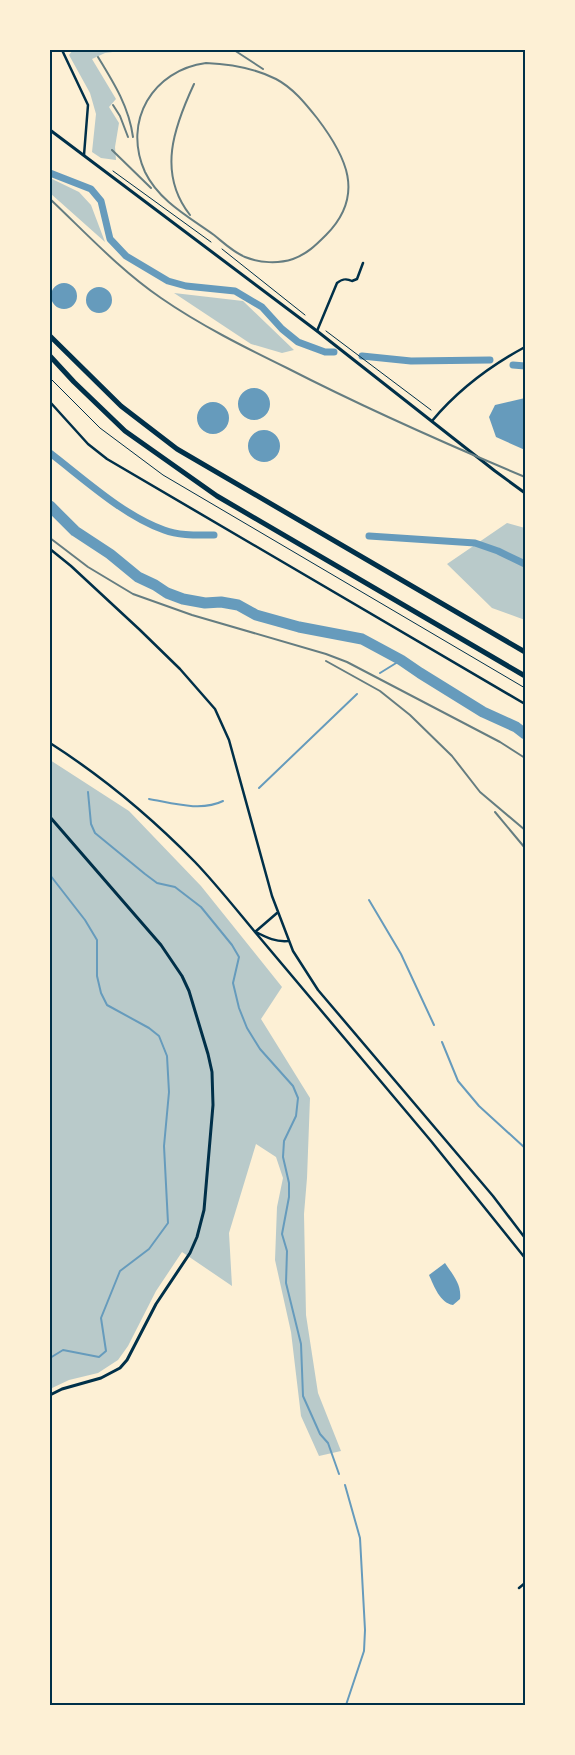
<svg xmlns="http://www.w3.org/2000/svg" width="575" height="1755" font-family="'Source Serif 4',serif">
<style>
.green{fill:#b9caca}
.water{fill:#669bbc}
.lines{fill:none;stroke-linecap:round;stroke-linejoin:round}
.stream{stroke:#669bbc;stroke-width:2}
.canal{stroke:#669bbc;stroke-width:7}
.river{stroke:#669bbc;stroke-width:11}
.path{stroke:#003049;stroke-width:1}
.minor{stroke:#003049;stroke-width:2.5}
.tertiary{stroke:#003049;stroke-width:3}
.motorway{stroke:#003049;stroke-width:5}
.rail{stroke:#657d81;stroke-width:2}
.neatline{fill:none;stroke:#003049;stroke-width:2}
</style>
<rect width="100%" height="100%" fill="#fdf0d5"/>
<path class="green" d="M73 50H128L105 53 92 59 116 99 109 107 119 123 115 147 116 160 101 158 92 152 96 114 90 93 69 55Z
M50 178 79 192 91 205 105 242 50 193Z
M174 293 243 301 294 350 282 353 251 344Z
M507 523 525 528V620L492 608 447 564Z
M50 760 129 811 201 886 282 987 261 1019 310 1098 307 1178 304 1214 306 1315 318 1393 341 1451 319 1456 301 1416 291 1332 275 1260 277 1207 283 1178 276 1157 256 1144 229 1233 232 1286 182 1252 156 1291 128 1346 118 1360 98 1373 69 1380 50 1389Z"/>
<path class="water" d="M51 296a13 13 0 1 1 26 0a13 13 0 1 1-26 0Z
M86 300a13 13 0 1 1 26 0a13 13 0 1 1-26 0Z
M238 404a16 16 0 1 1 32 0a16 16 0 1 1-32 0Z
M525 398V450L496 437 489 417 495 405Z
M197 418a16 16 0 1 1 32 0a16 16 0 1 1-32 0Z
M248 446a16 16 0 1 1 32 0a16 16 0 1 1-32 0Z
M445 1263C452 1274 462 1284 460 1299L453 1305C440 1303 434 1286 429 1275Z"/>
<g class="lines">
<path class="stream" d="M380 673 401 660
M259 788 357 694
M88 792 91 824 95 833 145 874 157 883 175 887 201 907 232 945 239 957 233 983 239 1008 247 1028 260 1049 293 1086 298 1098 296 1116 284 1141 283 1157 289 1183V1197L282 1234 287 1251 286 1283 301 1344 303 1396 320 1434 328 1443 339 1474
M149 799C172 803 201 812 223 801
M50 875 85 920 97 940V976L101 993 107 1005 149 1028 159 1036 167 1056 169 1092 164 1146 168 1223 149 1249 120 1271 101 1318 106 1351 99 1357 63 1350 50 1358
M369 900 401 954 434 1025
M442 1042 458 1081 479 1106 525 1148
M345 1485 360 1538 365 1630 364 1651 346 1705"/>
<path class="canal" d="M50 173 91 189 101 201 110 239 126 256 168 281 186 286 235 291 262 307 282 329 298 342 325 352H334
M362 356 411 361 490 360
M513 365 525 366
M50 453C84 479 124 516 164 530 180 536 197 535 214 535
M369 536 475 543 498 551 525 564"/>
<path class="river" d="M50 506 75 531 110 554 138 577 155 585 167 593 183 599 205 603 221 602 238 605 256 615 299 627 362 639 401 660 420 673 483 712 516 727 525 734"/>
<path class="path" d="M113 171 211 242
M222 249 305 315
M326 331 431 410
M50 378 100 428 163 475 525 688"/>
<path class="minor" d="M62 50 88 105 84 155
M317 331 337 283C342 279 346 278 352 281L357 279 363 263
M50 402 88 444 107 459 525 704
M432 421C457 391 490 366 525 347
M50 549 71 566 140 630 180 669 215 709 229 740 272 896 293 951 318 990 493 1196 525 1238
M50 743C103 777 151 817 195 862 216 884 235 908 255 932L277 913
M255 932 431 1141 525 1258
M256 932C267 938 276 942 288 941
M519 1588 525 1583"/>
<path class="tertiary" d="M50 130 317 331 495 471 525 493
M50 817 161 945 182 976 189 991 208 1054 212 1072 213 1105 204 1210 197 1237 190 1253 156 1304 127 1360 120 1368 101 1378 62 1389 50 1395"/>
<path class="motorway" d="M50 336 121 406 177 449 525 652
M50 356 74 382 125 431 217 496 525 676"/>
<path class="rail" d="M234 50 263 69
M98 57C114 83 129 107 133 137
M206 63C230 64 254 68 276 79 293 88 305 103 317 118 346 156 366 195 326 235 316 245 307 254 293 259 278 264 260 263 245 257 233 252 224 243 214 235 189 217 159 201 145 172 122 121 153 70 206 63Z
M113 105 120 116 128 137
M112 150 151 188
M50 199C86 233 120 270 161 298 200 325 244 347 287 368 365 408 444 443 525 477
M190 215C157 173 174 127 194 84
M50 538 88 567 133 594 192 615 326 654 347 662 500 742 525 758
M326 661 380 691 410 715 452 756 480 792 525 830
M495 812 525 848"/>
</g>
<rect width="575" height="1755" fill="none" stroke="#fdf0d5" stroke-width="102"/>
<rect x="51" y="51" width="473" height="1653" class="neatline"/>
</svg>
